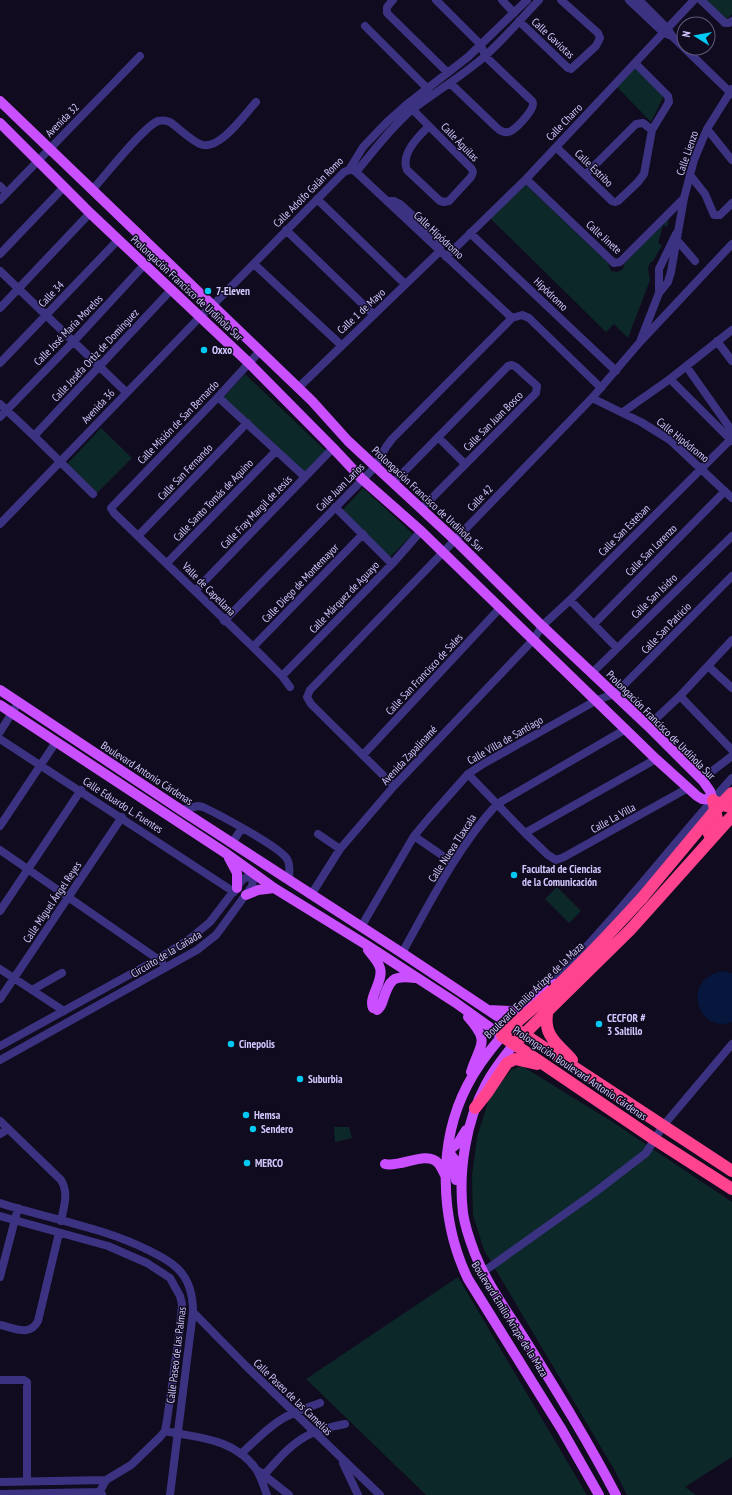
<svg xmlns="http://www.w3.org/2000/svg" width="732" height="1495" font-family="'PT Sans Narrow',sans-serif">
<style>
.green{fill:#0d2829}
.water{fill:#06163c}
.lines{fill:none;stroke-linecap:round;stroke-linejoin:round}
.minor{stroke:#3b3381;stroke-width:8}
.major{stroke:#ca4fff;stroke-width:10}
.highway{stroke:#ff438f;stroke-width:12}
.highway-bridge{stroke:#ff438f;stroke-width:12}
.poi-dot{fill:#00c9f3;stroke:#100b1e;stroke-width:1.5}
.labels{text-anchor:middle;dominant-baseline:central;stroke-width:3;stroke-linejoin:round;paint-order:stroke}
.street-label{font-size:11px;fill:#d2c8ff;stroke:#100b1e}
.poi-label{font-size:11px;font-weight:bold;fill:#d2c8ff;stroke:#100b1e;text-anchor:start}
</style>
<rect width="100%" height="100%" fill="#100b1e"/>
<path class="green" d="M705 0H732V14L726 20Z
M634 68 664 96 651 122 617 87Z
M524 183 608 263 611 271 617 272 623 269 624 264 669 217 667 227 663 225 658 243 662 245 653 261 650 263 648 268 650 280 628 338 614 324 606 332 489 217Z
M245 374 326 451 303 474 223 398Z
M101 428 132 458 97 493 67 464Z
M363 488 413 534 389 558 341 512Z
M557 887 581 911 569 923 545 899Z
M522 1066 611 1121 732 1202V1457L685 1487 696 1495H627L615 1471 484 1250 473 1215 472 1176 477 1137 489 1099 511 1070Z
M334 1127H349L352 1138 335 1142Z
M458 1277 587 1495H426L306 1379Z"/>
<path class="water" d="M722 971 732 973V1022C699 1035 679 980 722 971Z"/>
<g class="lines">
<path class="minor" d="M393 0 387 7V13L448 73
M436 0 481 45 485 56 530 99C532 101 533 101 533 104 533 111 514 132 508 132 503 133 499 130 496 127L451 84
M502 0 514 13
M629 0 664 33 669 35
M639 0 668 29 672 36 732 94
M701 0 725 23H729L732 21
M519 21 568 68 571 69 596 46 600 38 598 33 561 0
M365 26 428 89
M413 110 471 168C474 172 473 173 471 177L449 201 444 202 440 201 407 170C400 154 419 136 429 126
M707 129 732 160
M556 147 612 201 615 202 618 201 638 182 644 174 652 130 669 102 668 96 636 64
M352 170 356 172 512 318
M356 172C374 151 391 127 413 109 437 91 462 76 484 57 504 39 521 19 539 0
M586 174 636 124 643 123 652 130
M690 175 705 194 714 215H720L732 203
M526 179 614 263 620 262 684 198
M0 186 7 193
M92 190C105 176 143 127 158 121 162 120 165 120 170 122 180 129 189 139 200 144 218 153 245 114 256 102
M317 199 405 284
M0 200 140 56
M387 201H394L400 204 436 237 440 245V251
M286 230 374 315
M470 233 616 371
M676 239 695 261
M0 254 64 187
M446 257 526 179 694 0
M254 264 341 345
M0 271 126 392
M659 293V269L676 234
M0 308 90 213
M641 339 659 293 668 282 671 272 684 198 694 160 707 129 732 89
M717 341 732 361
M260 351 218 397 111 508 114 513 253 647 282 676 290 687
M0 363 118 240
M686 366 732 431
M670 379 732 441
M298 388 440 251
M218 397 305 477
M592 398 641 422 670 440 732 498
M0 404 34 436 93 494
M623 412 670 379 732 330
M0 417 74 341 145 264
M34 436 171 290
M438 437 465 464
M393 483 508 366 512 365 516 367 537 386 536 393 421 509
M335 507 392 564
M0 524 200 317 213 305 344 172 349 170 363 147 387 122 406 105 468 57 527 0
M138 536 247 423
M167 563 276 451
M195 591 333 448
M570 600 617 648
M224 621 375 467 386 447 392 439 512 318 522 315 529 318 601 388
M594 624 725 491
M253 647 363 534
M708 666 732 688
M592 673 732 536
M282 676 392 564 421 531
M680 696 732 750
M648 726 680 696 732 640
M0 732 18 703
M0 739 234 892
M363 755 501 607
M468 774 525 833 548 855 556 860 564 857 688 788
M703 781 711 772 732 756
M394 786 311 704 307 697 310 690 592 398 640 342 732 244
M181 810 198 806 203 807C218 814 280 847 287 859 291 865 289 873 289 880
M0 826 56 742
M525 833 656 759
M318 834 340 849
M414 836 453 863
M232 843 242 828
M0 850 162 962
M311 895 340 849 394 786 534 639 542 626 570 600 732 438
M0 911 81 790
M361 927 414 836 429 818 468 774 483 764 597 700 614 694 619 690 732 576
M402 953C431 901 457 848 497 804L626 729
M0 969 64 1011
M549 986C614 921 670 847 732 778
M32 990 62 973
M0 999 122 817
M0 1046 158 959 192 937 210 922 243 879 254 874
M0 1060 197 950 216 935 222 927 252 886 254 874
M0 1121 61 1180C69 1193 64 1206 61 1221
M0 1134 8 1129
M0 1203C49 1219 102 1227 148 1250 158 1255 169 1260 177 1268 190 1280 193 1296 193 1312L170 1495
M0 1216 108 1246 147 1263 170 1278 180 1296 182 1304 180 1329 167 1420 165 1431 160 1437 131 1465 106 1480 98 1495
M483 1272 594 1193 646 1153 663 1126 732 1044
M0 1277 18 1208
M193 1312 247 1367 380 1495
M0 1325C14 1328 30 1337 38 1321L59 1233
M0 1380H24L27 1382V1481
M165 1431C198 1438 234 1438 256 1469 261 1477 264 1487 267 1495
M241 1454C254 1442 267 1428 282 1419 293 1412 307 1408 320 1403
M343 1463 358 1495
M260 1472 289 1495
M265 1474C279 1458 294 1440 315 1432 324 1428 335 1426 345 1424
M0 1482 106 1480
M0 1494 100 1492 102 1494"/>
<path class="major" d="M0 101 312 401 348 441 455 540 542 626 648 726 703 781 710 791 713 800 702 799 697 796 656 759 421 531 362 479 333 448 249 363 90 213 0 123
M0 690 181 810 402 953 512 1026
M0 705 227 854 274 888 365 944 456 1003 502 1036C489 1051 476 1068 467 1086 437 1144 440 1221 468 1279L562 1430 599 1495
M229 858 237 873V888
M246 895 258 890 274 888
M368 950C372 955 378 961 380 968 384 981 368 997 373 1008
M377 1010C381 1007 382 1004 383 1000 390 979 393 975 415 978
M488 1010 513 1011 519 1008 541 989 552 983
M468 1017C491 1043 480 1043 471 1072
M514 1044C504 1057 494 1069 486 1084 466 1121 458 1171 463 1213 465 1227 470 1241 475 1254 488 1286 509 1314 527 1343 558 1393 589 1443 616 1495
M448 1151 455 1160 456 1180
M448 1151 458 1143 466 1130
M385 1164C400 1168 427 1150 438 1163 442 1167 443 1172 446 1177"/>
<path class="highway" d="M714 801 726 806 732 805
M709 834 717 819 713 800
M642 898C612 931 582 963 550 993 534 1008 517 1021 502 1036L654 1139 732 1189
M547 1012C547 1017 546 1021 547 1025 548 1039 564 1050 572 1060
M519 1031 732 1171
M514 1044 630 930 732 816
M475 1108 487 1093 507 1063 515 1059 537 1064"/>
<path class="highway-bridge" d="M642 898 712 814 732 793"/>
</g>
<g class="poi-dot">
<circle cx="208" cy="291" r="4"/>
<circle cx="204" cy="350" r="4"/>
<circle cx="514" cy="875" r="4"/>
<circle cx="599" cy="1024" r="4"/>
<circle cx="231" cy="1044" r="4"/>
<circle cx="300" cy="1079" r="4"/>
<circle cx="246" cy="1115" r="4"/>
<circle cx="253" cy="1129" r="4"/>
<circle cx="247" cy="1163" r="4"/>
</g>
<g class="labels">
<g class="street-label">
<text transform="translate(553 38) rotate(43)">Calle Gaviotas</text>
<text transform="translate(62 120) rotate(-45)">Avenida 32</text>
<text transform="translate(564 122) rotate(-46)">Calle Charro</text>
<text transform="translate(460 142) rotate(46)">Calle Águilas</text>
<text transform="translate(687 153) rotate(-71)">Calle Lienzo</text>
<text transform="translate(594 168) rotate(44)">Calle Estribo</text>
<text transform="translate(308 192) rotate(-45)">Calle Adolfo Galán Romo</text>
<text transform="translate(439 235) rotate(43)">Calle Hipódromo</text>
<text transform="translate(604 237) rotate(42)">Calle Jinete</text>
<text transform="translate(187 288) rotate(43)">Prolongación Francisco de Urdiñola Sur</text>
<text transform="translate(51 294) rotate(-46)">Calle 34</text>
<text transform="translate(551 294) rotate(44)">Hipódromo</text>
<text transform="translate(361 311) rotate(-43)">Calle 1 de Mayo</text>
<text transform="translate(68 330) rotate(-46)">Calle José María Morelos</text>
<text transform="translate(95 355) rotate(-47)">Calle Joséfa Ortiz de Domínguez</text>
<text transform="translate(98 406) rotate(-47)">Avenida 36</text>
<text transform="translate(493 421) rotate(-45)">Calle San Juan Bosco</text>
<text transform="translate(178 422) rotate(-46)">Calle Misión de San Bernardo</text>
<text transform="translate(683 440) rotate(39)">Calle Hipódromo</text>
<text transform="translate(185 472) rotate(-46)">Calle San Fernando</text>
<text transform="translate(340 487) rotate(-45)">Calle Juan Larios</text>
<text transform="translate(480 498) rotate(-46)">Calle 42</text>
<text transform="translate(428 499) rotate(43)">Prolongación Francisco de Urdiñola Sur</text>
<text transform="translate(213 500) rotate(-46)">Calle Santo Tomás de Aquino</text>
<text transform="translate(256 512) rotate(-46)">Calle Fray Margil de Jesús</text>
<text transform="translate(624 530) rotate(-45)">Calle San Esteban</text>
<text transform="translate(651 550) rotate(-45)">Calle San Lorenzo</text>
<text transform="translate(300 583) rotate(-46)">Calle Diego de Montemayor</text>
<text transform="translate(209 589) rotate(45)">Valle de Capellana</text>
<text transform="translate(654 596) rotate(-44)">Calle San Isidro</text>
<text transform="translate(344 597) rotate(-46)">Calle Márquez de Aguayo</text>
<text transform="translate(666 628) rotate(-46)">Calle San Patricio</text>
<text transform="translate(424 674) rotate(-47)">Calle San Francisco de Sales</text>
<text transform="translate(661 725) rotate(45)">Prolongación Francisco de Urdiñola Sur</text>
<text transform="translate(505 740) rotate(-30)">Calle Villa de Santiago</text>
<text transform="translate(409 755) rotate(-47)">Avenida Zapalinamé</text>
<text transform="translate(147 773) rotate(33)">Boulevard Antonio Cárdenas</text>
<text transform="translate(123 805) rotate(33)">Calle Eduardo L. Fuentes</text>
<text transform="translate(613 818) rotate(-29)">Calle La Villa</text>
<text transform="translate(452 848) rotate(-57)">Calle Nueva Tlaxcala</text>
<text transform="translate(52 902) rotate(-56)">Calle Miguel Ángel Reyes</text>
<text transform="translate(166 954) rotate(-31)">Circuito de la Cañada</text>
<text transform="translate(534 990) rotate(-44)">Boulevard Emilio Arizpe de la Maza</text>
<text transform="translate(580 1073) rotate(34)">Prolongación Boulevard Antonio Cárdenas</text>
<text transform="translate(510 1319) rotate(58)">Boulevard Emilio Arizpe de la Maza</text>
<text transform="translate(176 1355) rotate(-83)">Calle Paseo de las Palmas</text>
<text transform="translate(293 1397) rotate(44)">Calle Paseo de las Camelias</text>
</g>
<g class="poi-label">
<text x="216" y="291">7-Eleven</text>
<text x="212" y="350">Oxxo</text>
<text x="522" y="869">Facultad de Ciencias<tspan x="522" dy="13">de la Comunicación</tspan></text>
<text x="607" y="1018">CECFOR #<tspan x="607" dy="13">3 Saltillo</tspan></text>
<text x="239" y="1044">Cinepolis</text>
<text x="308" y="1079">Suburbia</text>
<text x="254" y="1115">Hemsa</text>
<text x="261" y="1129">Sendero</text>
<text x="255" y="1163">MERCO</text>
</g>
</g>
<g transform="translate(696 36) rotate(281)"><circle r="19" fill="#100b1e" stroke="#5e5778"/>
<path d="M0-3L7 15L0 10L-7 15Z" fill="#00c9f3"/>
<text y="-6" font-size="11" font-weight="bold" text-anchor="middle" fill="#d2c8ff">N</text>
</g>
</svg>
